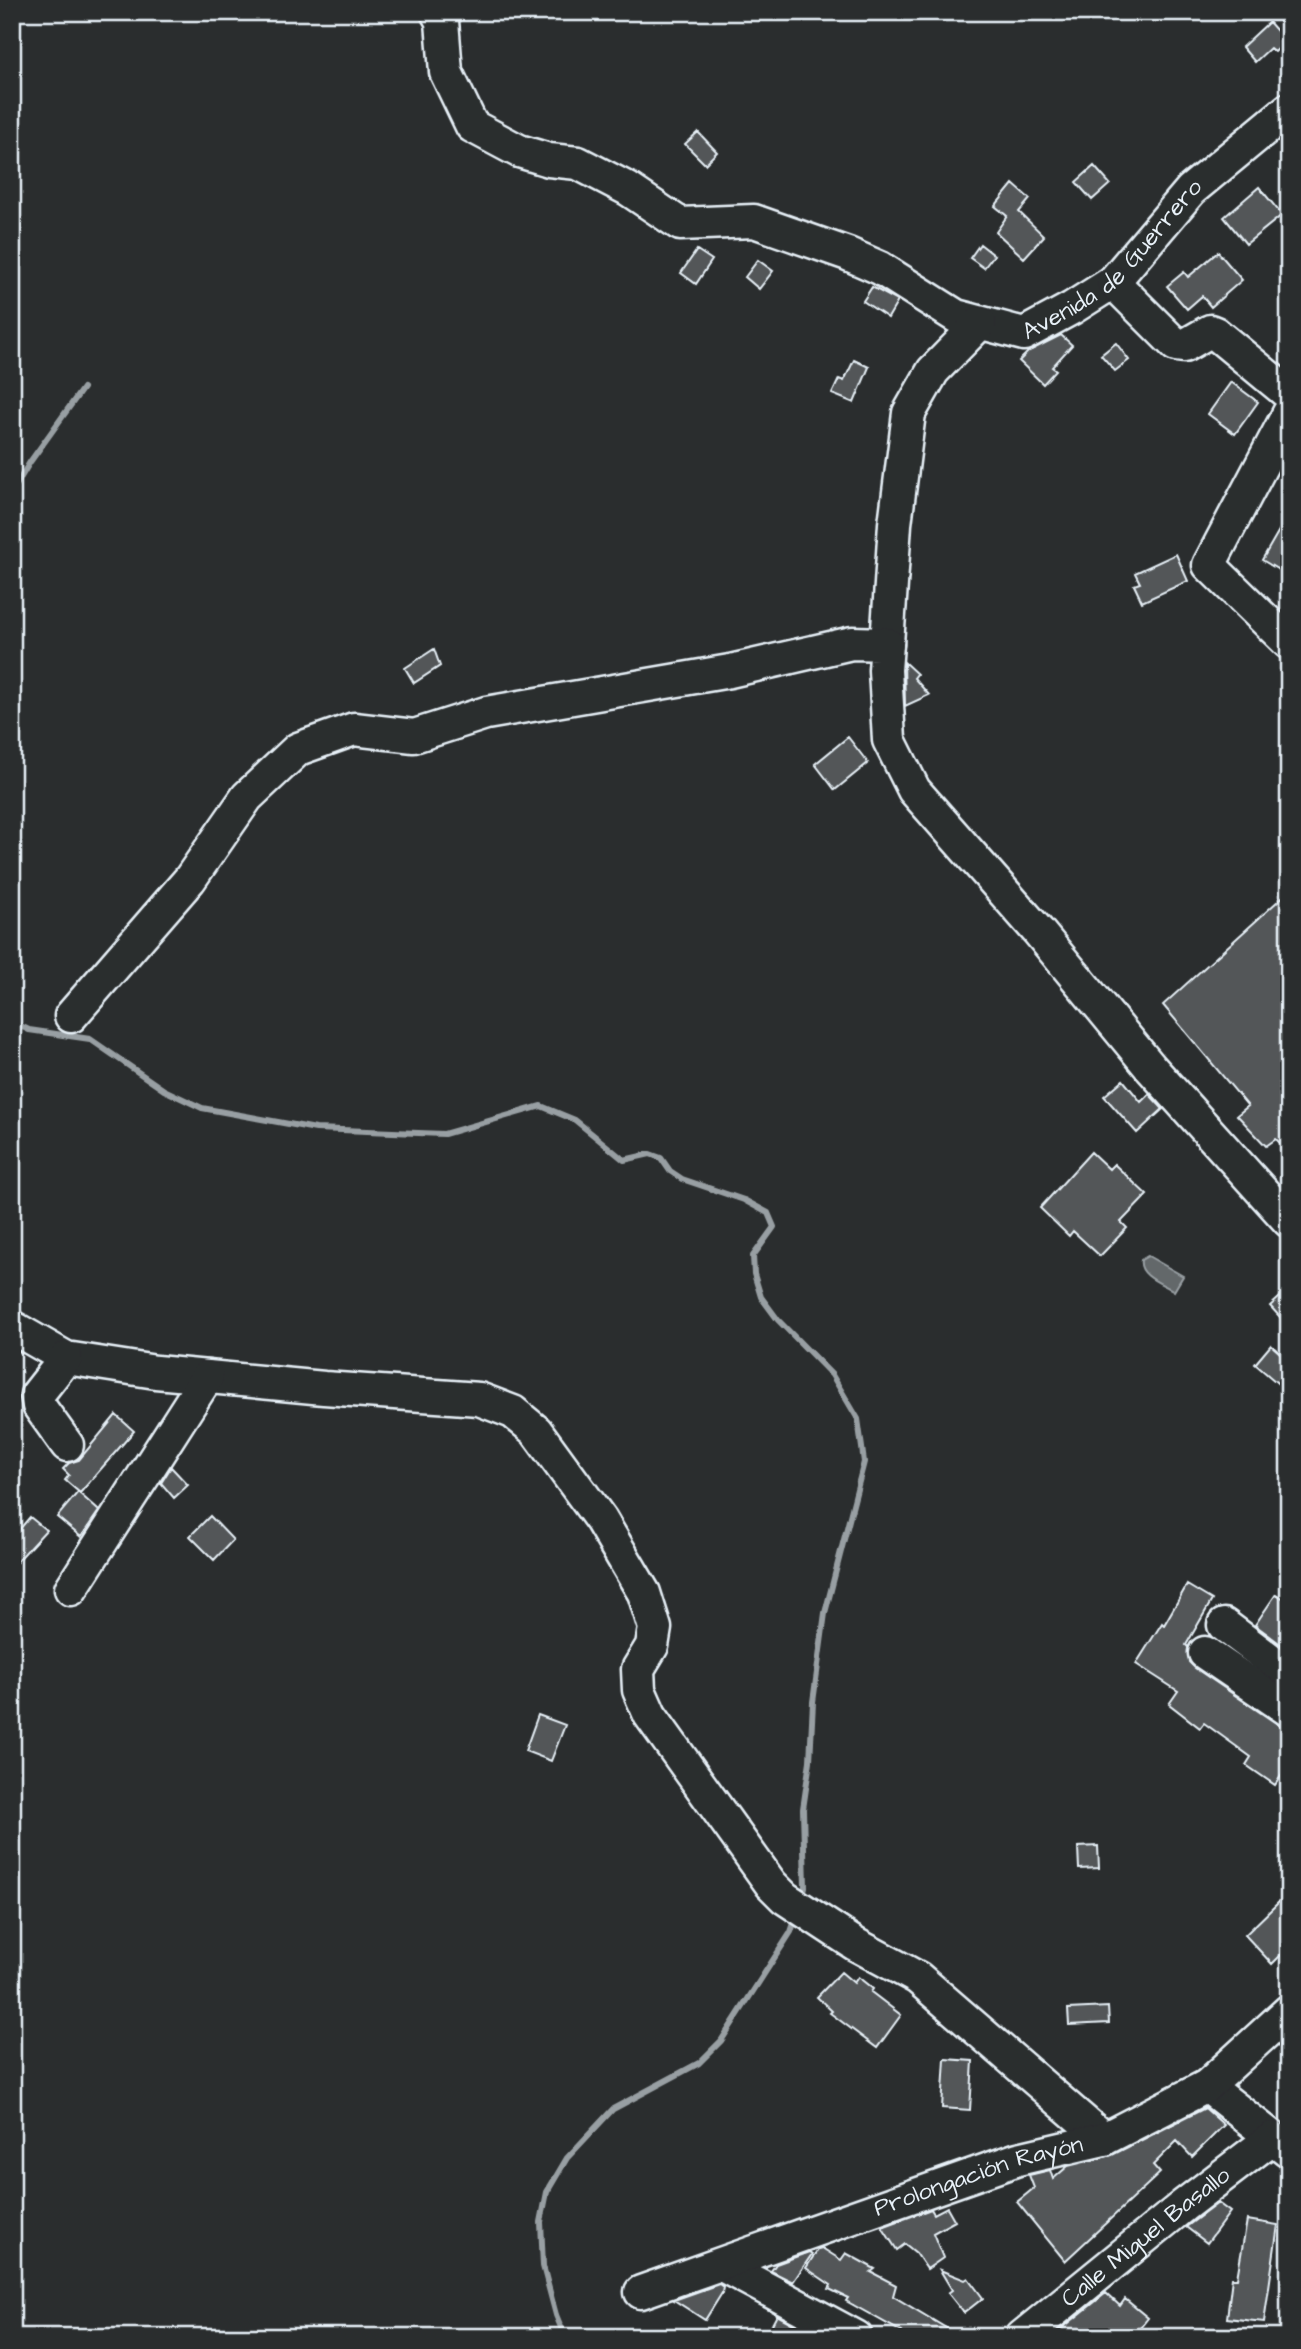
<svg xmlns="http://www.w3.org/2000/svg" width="1301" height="2349" font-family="'Architects Daughter',sans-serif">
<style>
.water{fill:#63686b;stroke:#989fa3;stroke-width:2}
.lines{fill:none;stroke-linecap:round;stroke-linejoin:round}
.stream{stroke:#989fa3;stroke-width:6}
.building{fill:#535759;stroke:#e8f1f8;stroke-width:2}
.minor-casing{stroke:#e8f1f8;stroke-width:37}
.minor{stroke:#2a2d2e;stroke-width:32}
.labels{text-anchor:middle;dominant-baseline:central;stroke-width:5;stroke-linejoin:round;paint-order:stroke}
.street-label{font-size:24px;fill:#e8f1f8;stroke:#2a2d2e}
</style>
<rect width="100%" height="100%" fill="#2a2d2e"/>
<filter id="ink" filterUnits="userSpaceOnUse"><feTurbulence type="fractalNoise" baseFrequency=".0143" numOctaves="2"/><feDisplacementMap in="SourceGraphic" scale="14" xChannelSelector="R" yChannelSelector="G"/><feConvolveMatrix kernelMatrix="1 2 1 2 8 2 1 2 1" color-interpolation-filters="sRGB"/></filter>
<g filter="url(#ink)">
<path class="water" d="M1148 1256 1183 1276 1174 1291C1163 1284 1138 1276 1141 1260Z"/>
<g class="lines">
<path class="stream" d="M12 492 30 462 83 388
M12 1022 29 1030 90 1039 164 1090 202 1108 316 1129 444 1134 541 1106 575 1120 624 1160 650 1154 661 1158 670 1171 682 1179 744 1200 768 1213 774 1227 753 1256 754 1274 761 1297 778 1320 832 1375 858 1419 864 1462 825 1613 813 1702 810 1761 803 1809 805 1887 802 1897
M565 2337 556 2315 543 2266 541 2222 547 2192 567 2158 613 2109 699 2063 721 2041 791 1932 796 1917"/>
</g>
<path class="building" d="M1269 22 1286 41 1275 52 1270 48 1255 62 1242 47Z
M698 132 717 152 705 164 685 144Z
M1094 166 1110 184 1092 200 1076 182Z
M1013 184 1030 199 1019 212 1044 236 1024 258 996 232 1007 216 995 206Z
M1259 187 1282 215 1246 244 1224 217Z
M980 244 994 255 984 268 970 258Z
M697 250 712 260 696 284 681 273Z
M1218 252 1242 280 1211 307 1202 296 1187 309 1167 286 1184 272 1188 277Z
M758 260 773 271 759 289 745 277Z
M872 287 898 301 888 318 863 301Z
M1061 335 1072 345 1052 367 1056 370 1043 384 1019 361 1029 351Z
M1116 343 1129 360 1115 371 1101 355Z
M854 360 869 367 854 403 832 394 839 379 844 381Z
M1231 382 1258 402 1235 434 1208 414Z
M1289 513V576L1262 560Z
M1176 554 1188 581 1142 602 1134 585 1140 583 1135 573Z
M434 649 440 666 414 683 405 668Z
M904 662 917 674 914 678 929 695 905 706Z
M848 737 868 763 835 790 815 764Z
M1289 891V1152L1276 1139 1266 1146 1237 1115 1248 1106 1163 1005Z
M1123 1080 1141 1102 1149 1094 1163 1109 1137 1133 1104 1096Z
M1091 1152 1109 1169 1114 1164 1147 1195 1121 1222 1127 1228 1100 1256 1073 1231 1069 1236 1040 1208Z
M1289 1289V1327L1270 1306Z
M1271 1345 1289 1361V1393L1255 1364Z
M116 1415 134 1431 80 1493 65 1480 69 1475 63 1469 69 1463 79 1460Z
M171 1467 188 1485 174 1498 161 1483Z
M78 1492 99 1511 81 1537 57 1517Z
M210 1516 233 1540 214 1560 190 1536Z
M30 1517 46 1530 12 1567V1538Z
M1187 1585 1212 1600 1186 1645 1188 1647 1189 1662 1195 1668 1279 1725 1289 1728V1764L1275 1785 1246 1765 1251 1757 1204 1723 1200 1728 1169 1704 1178 1691 1136 1664 1162 1623 1164 1625Z
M1276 1594 1289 1602V1635L1282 1645 1255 1625Z
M538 1715 565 1725 551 1761 525 1751Z
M1098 1846 1099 1868 1079 1869 1078 1847Z
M1280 1901 1289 1910V1947L1272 1964 1245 1935Z
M841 1972 854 1983 858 1977 873 1989 871 1992 901 2015 877 2048 830 2013 832 2011 817 1997Z
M1108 2007 1109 2023 1069 2025 1068 2009Z
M945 2059 973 2061 970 2110 942 2108Z
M1205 2108 1224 2125 1192 2157 1177 2141 1153 2165 1160 2173 1065 2261 1017 2202 1034 2188 1029 2175 1050 2170 1053 2179 1068 2166 1112 2155Z
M1218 2203 1230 2212 1207 2243 1186 2227Z
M947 2207 955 2221 933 2233 943 2258 927 2269 916 2253 905 2244 897 2250 882 2227 931 2209 934 2214Z
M1247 2220 1278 2225 1264 2322 1227 2318 1232 2278H1237Z
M822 2248 841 2260 846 2253 875 2269 871 2272 896 2285 893 2296 961 2337H899L902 2332 846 2301 848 2298 829 2289 831 2285 806 2268 818 2249Z
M809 2252 812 2254 793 2282 771 2271 776 2264Z
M940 2270 965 2280 968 2278 983 2298 964 2313 948 2293 952 2290Z
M719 2284 723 2287 722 2293 705 2320 674 2300Z
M1106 2293 1120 2306 1125 2299 1148 2318 1133 2337H1069L1060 2330Z
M777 2315 817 2337H778L768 2332Z"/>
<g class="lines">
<defs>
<g id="minor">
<path id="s1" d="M437 12 442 21 446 72 472 126 519 151 549 160 578 163 628 189 680 224 754 221 848 254 880 268 956 316 1024 334 1072 308 1113 282 1191 190 1289 109"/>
<path d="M1113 282 1176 345 1184 346 1210 331 1215 333 1289 394"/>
<path d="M1289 413 1209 565 1289 643"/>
<path d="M887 644 895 524 909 413 933 371 980 323"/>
<path d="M71 1016 190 879 247 797 298 749 354 729 414 736 486 713 730 671 852 643 887 644 885 670 889 740 914 790 1038 931 1151 1068 1289 1221"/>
<path d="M12 1327 66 1358 156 1372 324 1388 479 1399 513 1412 536 1431 601 1520 644 1593 655 1628 652 1646 638 1669 639 1690 650 1715 771 1884 785 1898 855 1944 918 1978 1104 2139"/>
<path d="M66 1358 37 1395 39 1406 67 1445"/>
<path d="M71 1589 207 1377"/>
<path d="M1224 1625 1289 1674"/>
<path d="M1205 1653 1289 1710"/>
<path d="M1207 2086 1288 2150"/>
<path d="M722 2265 856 2337"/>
<path id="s2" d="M641 2292 1018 2159 1104 2139 1207 2086 1289 2011"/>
<path id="s3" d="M1022 2337 1183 2206 1272 2138"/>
</g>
</defs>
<use href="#minor" class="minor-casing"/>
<use href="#minor" class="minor"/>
</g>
</g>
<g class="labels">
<g class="street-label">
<text stroke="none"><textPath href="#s1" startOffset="840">Avenida de Guerrero</textPath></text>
<text stroke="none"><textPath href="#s2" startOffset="357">Prolongación Rayón</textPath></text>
<text stroke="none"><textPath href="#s3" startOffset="159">Calle Miguel Basallo</textPath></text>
</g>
</g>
<rect width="1301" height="2349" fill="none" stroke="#2a2d2e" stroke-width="42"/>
<rect x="21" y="21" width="1259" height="2307" fill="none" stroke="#e8f1f8" stroke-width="2.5" filter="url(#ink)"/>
</svg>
